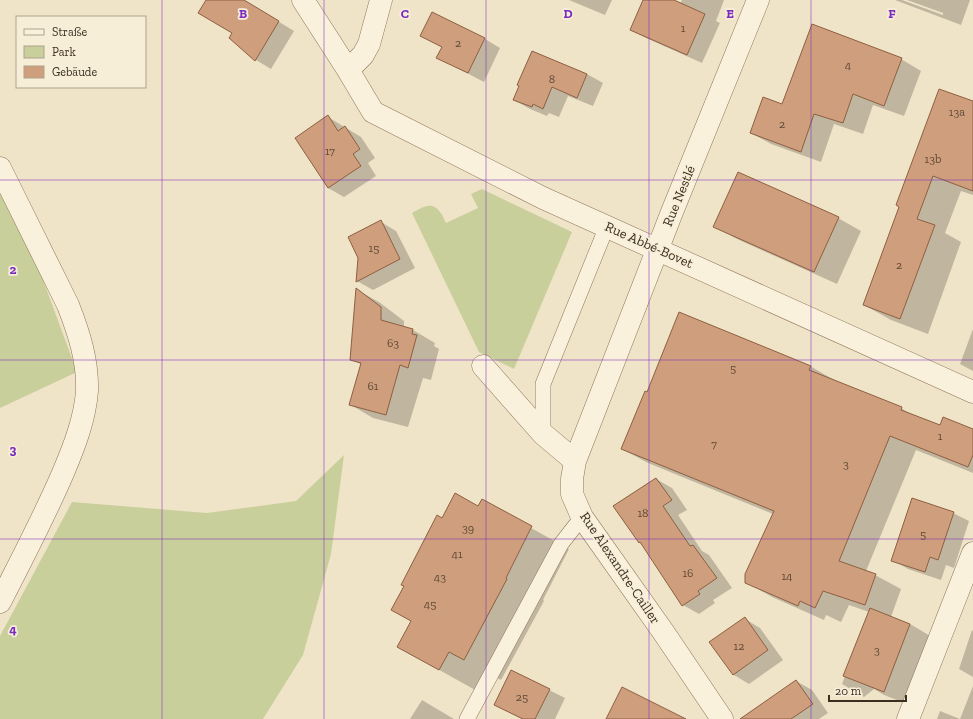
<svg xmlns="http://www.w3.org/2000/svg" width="973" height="719" font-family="'Zilla Slab',serif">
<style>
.green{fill:#c9cf9b}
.shadow{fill:#0003}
.building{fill:#cf9f7d;stroke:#8d5f41}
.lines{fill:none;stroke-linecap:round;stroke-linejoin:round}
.lane-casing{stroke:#8d765c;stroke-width:16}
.street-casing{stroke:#8d765c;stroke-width:23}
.lane{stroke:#faf1dc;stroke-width:15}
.street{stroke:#faf1dc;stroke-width:22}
.grid{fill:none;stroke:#7b2cbf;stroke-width:1;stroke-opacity:0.55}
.labels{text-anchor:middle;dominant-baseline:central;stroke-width:3.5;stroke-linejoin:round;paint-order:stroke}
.number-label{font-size:12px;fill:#624a37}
.street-label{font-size:14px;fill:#3d2e20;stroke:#f7eed8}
.grid-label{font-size:13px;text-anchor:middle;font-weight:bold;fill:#7b2cbf;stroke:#f7eed8;stroke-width:3.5;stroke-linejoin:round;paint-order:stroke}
</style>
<rect width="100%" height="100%" fill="#f0e4c8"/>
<path class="green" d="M0 182 14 201 77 372 0 408Z
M482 189 572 232 514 369 479 352 412 213C421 208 432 200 440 212 443 215 444 220 446 223L478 208 471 194Z
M344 455 331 554 303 655 263 719H0V636L72 502 207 513 296 501Z"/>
<path class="shadow" d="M208 0H243L294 31 271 69 256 60Z
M569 0H612L605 15Z
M644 0H671L680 4 682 0H724L716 21 720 23 702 63 646 38 631 30Z
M895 0H902L943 15V13L907 0H970L961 25Z
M432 14 485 39 500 48 484 82 438 58 443 48 421 36Z
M532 52 587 74 603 83 593 106 568 96 559 117 549 113 547 116 530 109 514 100Z
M901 59 921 71 904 116 873 105 863 134 834 124 821 162 771 144 751 133 782 105Z
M973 102V195L961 191 945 233 961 242 928 334 891 320 864 305 900 207Z
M328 117 361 137 375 158 368 163 376 176 344 197 328 188 296 138Z
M838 218 861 231 837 284 737 239 714 226Z
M381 222 396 231 415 268 373 290 357 281 359 258Z
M357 290 379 302 404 321V327L413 330 435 343 434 346 439 349 431 380 423 378 408 427 373 418 351 405 362 365 351 359Z
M973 329V371L960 364Z
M810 366 836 381 901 408 916 417 941 426 973 430V473L916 450 866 571 875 575 901 589 891 617 910 624 932 637 907 704 884 695 874 689 864 697 842 684 869 612 849 605 841 622 826 615 824 620 772 597 746 582 773 514 648 463 622 449 647 393Z
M656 479 672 488 687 510 678 515 702 551 709 555 732 588 713 600 715 603 699 614 683 605 643 545 639 542Z
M482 501 569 549 543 600 544 601 501 680 486 672 477 691 398 647 412 621 442 519 478 507Z
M953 513 969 521 954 568 946 565 941 580 908 569 892 560Z
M745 619 760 628 783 660 749 684 734 675 711 642Z
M972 630 973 631V677L959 669Z
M796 681 812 690 828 713 819 719H764Z
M973 686V719H960Z
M549 690 565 698 555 719H522L495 705Z
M422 700 437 709 454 719H410Z
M940 711 960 719H937Z"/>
<path class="building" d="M206 0H244L279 21 255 61 229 38 232 33 198 13Z
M643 0H674L705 14 687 55 630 30Z
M432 12 485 38 468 73 436 58 442 47 420 36Z
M812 24 902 58 884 106 853 94 843 123 814 114 801 152 750 133 763 97 782 104Z
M532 51 587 74 577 98 552 87 543 109 533 104 532 107 513 100 519 86 517 85Z
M939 89 973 101V191L933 176 917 219 935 225 900 319 863 305 899 207 896 205Z
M328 115 338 131 345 126 360 149 353 154 361 166 328 188 295 138Z
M738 172 839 217 814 272 713 227Z
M381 220 400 259 356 282 358 258 348 237Z
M356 288 381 307V320L413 329 412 334 417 335 408 368 400 365 386 415 349 405 361 363 350 360Z
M679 312 811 366 809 370 902 407 901 410 940 425 943 417 973 429V455L968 467 890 436 839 561 876 574 865 605 823 591 815 608 800 601 798 606 745 583V574L774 511 621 449 645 391 647 392Z
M656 478 672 500 663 506 690 546 693 545 717 578 698 591 700 594 682 606 640 542 639 543 613 506Z
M455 493 478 506 482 499 532 526 506 578 507 579 464 660 449 652 439 670 397 647 411 621 391 610 404 586 401 585 437 515 442 518Z
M912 498 954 512 938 560 930 557 925 572 891 561Z
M870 608 910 624 884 692 843 676Z
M745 617 768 650 733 675 709 642Z
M511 670 550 689 535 719H523L494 705Z
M796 680 813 704 791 719H740Z
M622 687 686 719H606Z"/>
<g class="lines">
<defs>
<path id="lane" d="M543 434V384L607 226
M467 719 561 544 582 517"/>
<path id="street" d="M303 0 348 70 373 112 543 198 973 392
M348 70 363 55 369 44 381 0
M0 168 68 305C79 333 88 361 87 391 85 419 74 447 63 473 44 517 22 559 0 602
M483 366 543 434 575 461
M722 719 664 633 582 517 572 494V479L575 461 672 212 758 0
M908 719 973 553"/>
</defs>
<use href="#lane" class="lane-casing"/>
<use href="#street" class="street-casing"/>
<use href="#lane" class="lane"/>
<use href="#street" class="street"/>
</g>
<path class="grid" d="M162 0V719M324 0V719M486 0V719M649 0V719M811 0V719M0 180H973M0 360H973M0 539H973"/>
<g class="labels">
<g class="number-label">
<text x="683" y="28">1</text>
<text x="458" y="43">2</text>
<text x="848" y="65">4</text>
<text x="552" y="79">8</text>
<text x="957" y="112">13a</text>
<text x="782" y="124">2</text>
<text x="330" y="151">17</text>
<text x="933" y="159">13b</text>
<text x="374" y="248">15</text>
<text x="899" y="265">2</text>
<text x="393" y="343">63</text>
<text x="733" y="368">5</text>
<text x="373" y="386">61</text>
<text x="940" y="436">1</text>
<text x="714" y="444">7</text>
<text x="846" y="464">3</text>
<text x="643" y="513">18</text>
<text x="468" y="528">39</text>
<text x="923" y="534">5</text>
<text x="457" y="554">41</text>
<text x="688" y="573">16</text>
<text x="787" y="576">14</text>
<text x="440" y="577">43</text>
<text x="430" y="604">45</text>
<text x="739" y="646">12</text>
<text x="877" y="650">3</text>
<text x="522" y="697">25</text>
</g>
<g class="street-label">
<text transform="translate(679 196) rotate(-68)">Rue Nestlé</text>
<text transform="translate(649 245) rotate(24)">Rue Abbé-Bovet</text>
<text transform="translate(620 568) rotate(56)">Rue Alexandre-Cailler</text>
</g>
</g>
<g class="grid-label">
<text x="243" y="18">B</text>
<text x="405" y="18">C</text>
<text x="568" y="18">D</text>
<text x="730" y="18">E</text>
<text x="892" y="18">F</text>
<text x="13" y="274">2</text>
<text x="13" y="454">3</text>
<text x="13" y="634">4</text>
</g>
<rect x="16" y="16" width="130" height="72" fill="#f7eed8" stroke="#ada18e"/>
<rect x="24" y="29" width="20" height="6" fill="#faf1dc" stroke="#ada18e"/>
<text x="52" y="36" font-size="12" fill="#3d2e20">Straße</text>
<rect x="24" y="46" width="20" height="12" fill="#c9cf9b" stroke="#ada18e"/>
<text x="52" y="56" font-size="12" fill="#3d2e20">Park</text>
<rect x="24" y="66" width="20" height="12" fill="#cf9f7d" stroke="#ada18e"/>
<text x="52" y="76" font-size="12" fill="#3d2e20">Gebäude</text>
<path d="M829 695v6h77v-6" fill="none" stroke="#3d2e20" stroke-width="2"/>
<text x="835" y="695" font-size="12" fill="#3d2e20" stroke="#f7eed8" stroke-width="3" paint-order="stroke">20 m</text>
</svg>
